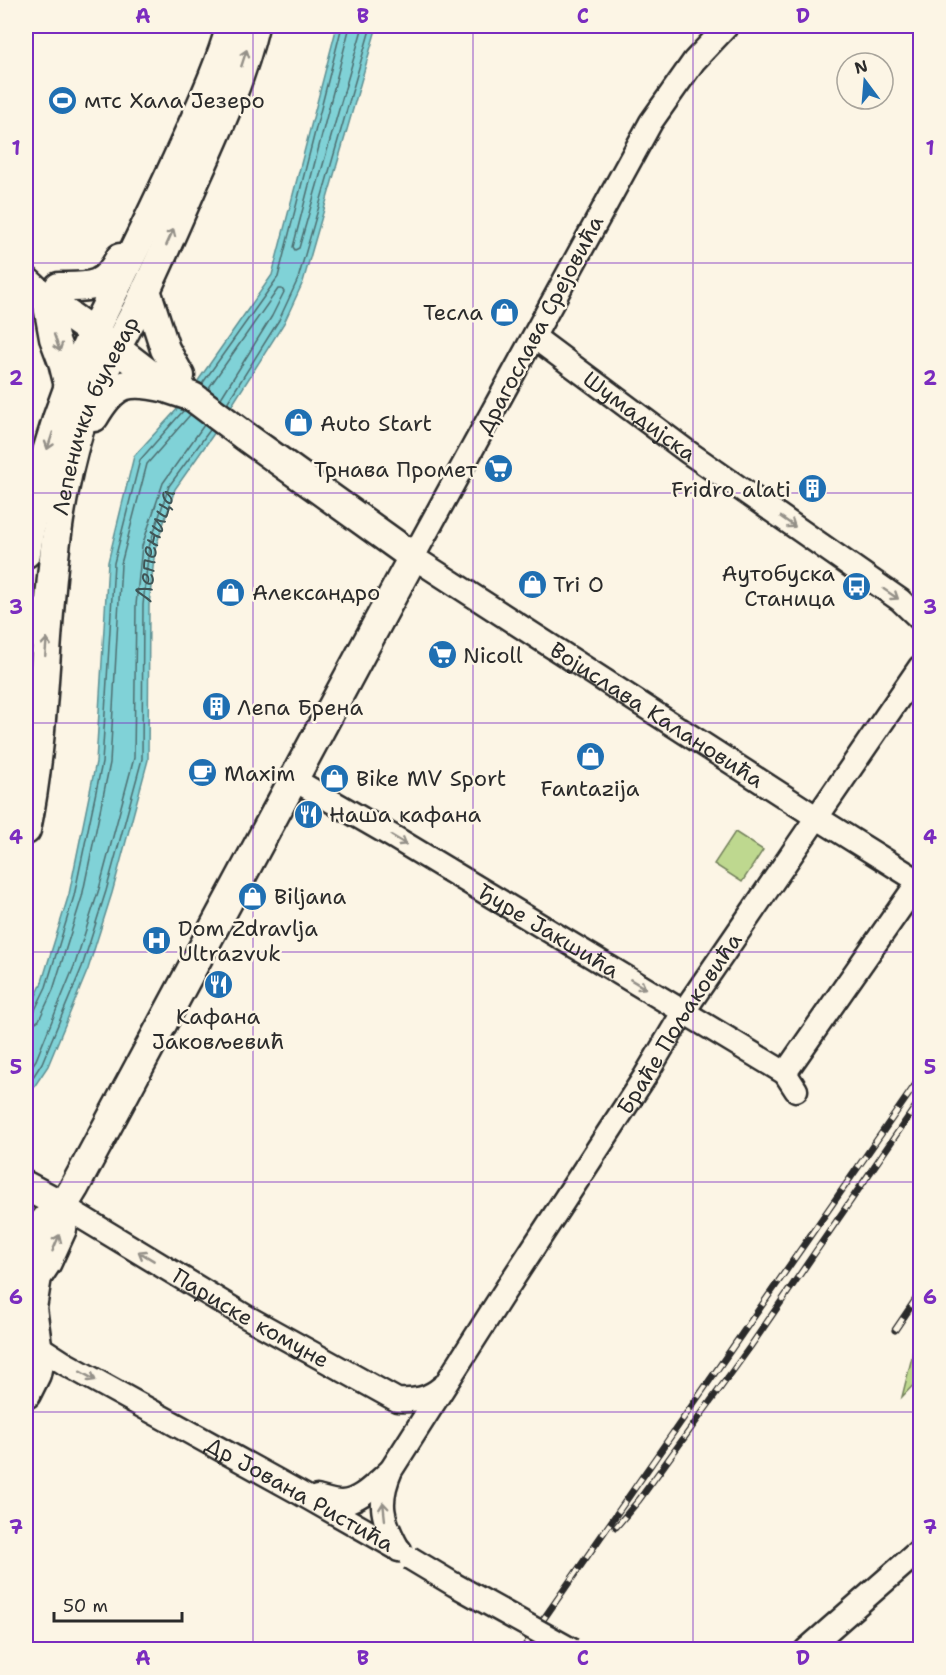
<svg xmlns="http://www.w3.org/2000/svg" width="946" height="1675" font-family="'Shantell Sans',sans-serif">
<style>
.green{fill:#bed88f;stroke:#74825d;stroke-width:1.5}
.water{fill:#80d2d7;stroke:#5e8f92;stroke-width:1.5}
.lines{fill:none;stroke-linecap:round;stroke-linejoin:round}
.shore{stroke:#4d6e70;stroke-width:1.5}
.minor-casing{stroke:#2b2b2b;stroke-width:27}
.major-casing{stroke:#2b2b2b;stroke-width:33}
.minor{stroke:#fcf5e5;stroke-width:22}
.major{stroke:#fcf5e5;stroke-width:28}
.rail-casing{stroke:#2b2b2b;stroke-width:7}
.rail{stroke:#fcf5e5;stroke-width:4.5;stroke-dasharray:14;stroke-linecap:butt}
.minor-bridge-casing{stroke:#2b2b2b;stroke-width:27;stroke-linecap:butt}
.minor-bridge{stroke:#fcf5e5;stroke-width:22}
.oneway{stroke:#949088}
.grid{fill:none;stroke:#7b2cbf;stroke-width:1.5;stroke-opacity:0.55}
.labels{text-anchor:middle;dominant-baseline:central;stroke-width:5;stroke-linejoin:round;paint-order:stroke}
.poi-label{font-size:22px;fill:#2b2b2b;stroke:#fcf5e5;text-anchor:start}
.street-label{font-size:22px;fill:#2b2b2b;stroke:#fcf5e5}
.water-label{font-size:24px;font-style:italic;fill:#405556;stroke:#fcf5e5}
.neatline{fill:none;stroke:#7b2cbf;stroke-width:2}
.grid-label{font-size:20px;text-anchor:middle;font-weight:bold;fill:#7b2cbf}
</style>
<rect width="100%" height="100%" fill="#fcf5e5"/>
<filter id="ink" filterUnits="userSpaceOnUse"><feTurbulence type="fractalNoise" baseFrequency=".0167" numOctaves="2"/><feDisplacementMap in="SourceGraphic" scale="12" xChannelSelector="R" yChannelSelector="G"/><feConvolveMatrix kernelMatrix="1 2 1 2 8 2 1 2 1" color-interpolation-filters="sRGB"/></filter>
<g filter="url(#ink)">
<path class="green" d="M735 832 763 850 742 882 714 864Z
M920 1322V1378L902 1397 912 1357 915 1331Z"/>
<path class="water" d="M337 26H377L303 282 284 323 215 432 175 489 155 549 149 605 148 760 112 893 88 969 48 1066 26 1099V1017L41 985 69 894 96 762 108 562 134 456 181 405 272 275Z"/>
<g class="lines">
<g class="shore">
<path d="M350 26 293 247 295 250 299 248 363 26"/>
<path d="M202 384 278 277 342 26"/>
<path d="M208 389 278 289H282L284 292 272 316 221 398"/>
<path d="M227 403 279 320 298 279 371 26"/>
<path d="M26 1017H30L33 1014 46 987 74 896 102 763 114 563 140 460 184 410"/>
<path d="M26 1025 33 1024 39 1020 53 990 82 897 110 763 121 564 147 464 190 415"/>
<path d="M26 1075 36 1060 75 964 99 889 134 758 136 605 142 546 163 483 204 425"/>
<path id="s1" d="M26 1088 42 1063 82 967 106 891 142 759 143 605 149 547 169 486 210 430"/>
</g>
<defs>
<g id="minor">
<path id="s2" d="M727 26 694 61 651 122 413 557 816 817 920 882"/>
<path id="s3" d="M534 337 688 452 900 600 920 619"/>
<path id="s4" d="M293 779 392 836 785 1073 796 1090"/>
<path d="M785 1073 919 881"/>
<path id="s5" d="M63 1206 245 1316 397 1400C415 1401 428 1399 442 1387"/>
<path id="s6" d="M27 1339 64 1363 298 1492 400 1550"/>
<path d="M317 1497C325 1499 333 1502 341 1502 360 1502 377 1482 390 1471"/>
<path id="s7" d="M399 1550C382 1520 377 1502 391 1470L503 1294 644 1078 684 1011 920 667"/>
<path d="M806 1650 920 1550"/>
</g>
<g id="major">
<path d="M26 281 47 300 117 349 169 389 193 397 246 437 413 557 74 1188 63 1206 53 1212 43 1223 26 1253"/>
<path d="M59 287C90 287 104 289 120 258"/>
<path d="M146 290 165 349 180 376"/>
<path d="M47 300 54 338 63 362 69 386"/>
<path d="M94 417C115 381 128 379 167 388"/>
<path d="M26 553C34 495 48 440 69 386 83 350 101 317 118 283 142 234 166 185 188 135 204 99 220 64 231 26"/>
<path id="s8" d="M26 830C53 699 39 559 79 430 92 388 116 350 136 311 157 269 175 226 194 183 216 134 242 78 254 26"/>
<path d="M26 1186 63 1206"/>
<path d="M26 1394 36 1374 39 1359 32 1308 35 1289 37 1277 47 1262 62 1229 63 1217V1206"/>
</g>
</defs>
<use href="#minor" class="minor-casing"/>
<use href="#major" class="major-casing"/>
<use href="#minor" class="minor"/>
<use href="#major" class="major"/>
<defs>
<path id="rail" d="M895 1330 920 1293
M616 1527 639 1500 750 1347 920 1100
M522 1650 920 1078"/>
</defs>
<use href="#rail" class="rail-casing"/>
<use href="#rail" class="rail"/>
<defs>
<path id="minor-bridge" d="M410 1558 455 1585 572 1650"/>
</defs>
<use href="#minor-bridge" class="minor-bridge-casing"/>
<use href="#minor-bridge" class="minor-bridge"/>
</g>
<defs><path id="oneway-shaft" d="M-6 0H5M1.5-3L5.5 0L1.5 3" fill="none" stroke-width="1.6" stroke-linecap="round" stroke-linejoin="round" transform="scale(1.5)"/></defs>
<g class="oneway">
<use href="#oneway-shaft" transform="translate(244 58) rotate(-72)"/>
<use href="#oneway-shaft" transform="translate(170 237) rotate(-66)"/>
<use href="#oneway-shaft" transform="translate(57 343) rotate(71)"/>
<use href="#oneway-shaft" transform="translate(50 441) rotate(108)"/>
<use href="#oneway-shaft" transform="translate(788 522) rotate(35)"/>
<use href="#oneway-shaft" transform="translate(891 594) rotate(34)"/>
<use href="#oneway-shaft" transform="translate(46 647) rotate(-85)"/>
<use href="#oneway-shaft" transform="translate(399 840) rotate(31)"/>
<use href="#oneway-shaft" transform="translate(638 984) rotate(31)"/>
<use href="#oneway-shaft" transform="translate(56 1243) rotate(-67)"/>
<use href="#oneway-shaft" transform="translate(146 1256) rotate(-149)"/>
<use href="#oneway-shaft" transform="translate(88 1376) rotate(29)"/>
<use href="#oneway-shaft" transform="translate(384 1511) rotate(-96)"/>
</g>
</g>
<path class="grid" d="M253 26V1650M473 26V1650M693 26V1650M26 263H920M26 493H920M26 723H920M26 952H920M26 1182H920M26 1412H920"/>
<defs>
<symbol id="stadium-disc" viewBox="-11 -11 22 22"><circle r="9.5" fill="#1f6fb2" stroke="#fcf5e5"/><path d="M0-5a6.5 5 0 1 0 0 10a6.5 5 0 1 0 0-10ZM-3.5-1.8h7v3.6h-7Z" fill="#fff"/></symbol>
<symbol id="shop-disc" viewBox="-11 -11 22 22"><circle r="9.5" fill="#1f6fb2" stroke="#fcf5e5"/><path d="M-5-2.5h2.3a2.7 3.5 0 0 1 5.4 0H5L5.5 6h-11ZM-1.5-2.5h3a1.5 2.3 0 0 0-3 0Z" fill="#fff"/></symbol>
<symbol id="supermarket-disc" viewBox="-11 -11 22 22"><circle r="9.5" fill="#1f6fb2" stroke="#fcf5e5"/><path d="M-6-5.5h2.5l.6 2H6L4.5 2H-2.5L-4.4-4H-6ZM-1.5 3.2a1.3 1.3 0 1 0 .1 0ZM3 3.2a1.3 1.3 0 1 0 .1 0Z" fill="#fff"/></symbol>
<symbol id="building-disc" viewBox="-11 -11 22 22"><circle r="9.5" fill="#1f6fb2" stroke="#fcf5e5"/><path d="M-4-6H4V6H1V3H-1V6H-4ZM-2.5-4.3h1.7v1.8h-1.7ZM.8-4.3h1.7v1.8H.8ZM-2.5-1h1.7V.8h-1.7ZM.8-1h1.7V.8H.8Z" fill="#fff"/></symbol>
<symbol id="bus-disc" viewBox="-11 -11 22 22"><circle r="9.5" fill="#1f6fb2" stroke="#fcf5e5"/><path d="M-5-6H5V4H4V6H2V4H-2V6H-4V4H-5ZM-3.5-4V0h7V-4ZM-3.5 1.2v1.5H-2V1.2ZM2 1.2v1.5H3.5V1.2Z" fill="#fff"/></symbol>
<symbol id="cafe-disc" viewBox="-11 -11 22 22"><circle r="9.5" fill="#1f6fb2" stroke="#fcf5e5"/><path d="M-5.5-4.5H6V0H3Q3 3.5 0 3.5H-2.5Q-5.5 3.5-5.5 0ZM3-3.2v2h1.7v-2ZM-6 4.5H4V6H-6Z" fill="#fff"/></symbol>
<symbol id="restaurant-disc" viewBox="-11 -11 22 22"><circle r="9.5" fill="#1f6fb2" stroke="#fcf5e5"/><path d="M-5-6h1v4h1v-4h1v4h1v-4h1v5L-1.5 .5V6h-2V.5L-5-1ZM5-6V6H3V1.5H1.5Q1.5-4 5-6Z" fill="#fff"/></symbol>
<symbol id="hospital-disc" viewBox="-11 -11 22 22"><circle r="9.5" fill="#1f6fb2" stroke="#fcf5e5"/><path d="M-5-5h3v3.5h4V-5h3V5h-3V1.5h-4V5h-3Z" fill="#fff"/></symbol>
</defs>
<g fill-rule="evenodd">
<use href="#stadium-disc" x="46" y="84" width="33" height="33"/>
<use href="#shop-disc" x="488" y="296" width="33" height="33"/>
<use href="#shop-disc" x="282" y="406" width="33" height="33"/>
<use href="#supermarket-disc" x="482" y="452" width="33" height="33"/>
<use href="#building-disc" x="796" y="472" width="33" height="33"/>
<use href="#shop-disc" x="516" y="568" width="33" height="33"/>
<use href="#bus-disc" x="840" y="570" width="33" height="33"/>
<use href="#shop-disc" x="214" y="576" width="33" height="33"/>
<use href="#supermarket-disc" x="426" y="638" width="33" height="33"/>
<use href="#building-disc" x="200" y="690" width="33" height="33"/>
<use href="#shop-disc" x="574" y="740" width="33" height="33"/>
<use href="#cafe-disc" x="186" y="756" width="33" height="33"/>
<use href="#shop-disc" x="318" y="762" width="33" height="33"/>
<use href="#restaurant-disc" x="292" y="798" width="33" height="33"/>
<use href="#shop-disc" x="236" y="880" width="33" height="33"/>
<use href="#hospital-disc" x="140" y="924" width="33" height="33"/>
<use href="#restaurant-disc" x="202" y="968" width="33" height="33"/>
</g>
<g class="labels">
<g class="poi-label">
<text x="84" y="100">мтс Хала Језеро</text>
<text x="483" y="312" text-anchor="end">Тесла</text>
<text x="320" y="423">Auto Start</text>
<text x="477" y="469" text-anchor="end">Трнава Промет</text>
<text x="791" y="489" text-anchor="end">Fridro alati</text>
<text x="835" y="573" text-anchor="end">Аутобуска<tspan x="835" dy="25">Станица</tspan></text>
<text x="553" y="584">Tri O</text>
<text x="252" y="592">Александро</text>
<text x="463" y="655">Nicoll</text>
<text x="237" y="707">Лепа Брена</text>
<text x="224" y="773">Maxim</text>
<text x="356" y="778">Bike MV Sport</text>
<text x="590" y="788" text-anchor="middle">Fantazija</text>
<text x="329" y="814">Наша кафана</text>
<text x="274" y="896">Biljana</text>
<text x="178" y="928">Dom Zdravlja<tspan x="178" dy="25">Ultrazvuk</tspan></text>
<text x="218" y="1016" text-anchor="middle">Кафана<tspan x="218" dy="25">Јаковљевић</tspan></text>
</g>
<g class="street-label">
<text transform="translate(540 325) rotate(-62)">Драгослава Срејовића</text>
<text stroke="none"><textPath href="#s3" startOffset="132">Шумадијска</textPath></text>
<text stroke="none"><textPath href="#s8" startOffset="423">Лепенички булевар</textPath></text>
<text stroke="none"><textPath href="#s2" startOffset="909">Војислава Калановића</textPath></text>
<text stroke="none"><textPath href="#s4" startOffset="297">Ђуре Јакшића</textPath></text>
<text stroke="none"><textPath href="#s7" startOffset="616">Браће Пољаковића</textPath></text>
<text stroke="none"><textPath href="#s5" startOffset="219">Париске комуне</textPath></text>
<text stroke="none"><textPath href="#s6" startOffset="314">Др Јована Ристића</textPath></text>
</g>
<g class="water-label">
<text stroke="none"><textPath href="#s1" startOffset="566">Лепеница</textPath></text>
</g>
</g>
<rect width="946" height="1675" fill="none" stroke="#fcf5e5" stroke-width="66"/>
<g transform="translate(865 81) rotate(344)"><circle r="28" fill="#fcf5e5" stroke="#a8a49b" stroke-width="1.5"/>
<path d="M0-4.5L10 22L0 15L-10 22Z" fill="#1f6fb2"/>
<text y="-9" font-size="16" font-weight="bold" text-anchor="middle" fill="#2b2b2b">N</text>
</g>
<path d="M54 1612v9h128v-9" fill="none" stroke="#2b2b2b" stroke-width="3"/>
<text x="63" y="1612" font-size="18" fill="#2b2b2b" stroke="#fcf5e5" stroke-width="4.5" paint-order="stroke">50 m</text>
<rect x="33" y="33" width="880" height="1609" class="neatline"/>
<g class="grid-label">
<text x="143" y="23">A</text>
<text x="363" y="23">B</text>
<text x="583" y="23">C</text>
<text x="803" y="23">D</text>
<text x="16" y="155">1</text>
<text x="930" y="155">1</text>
<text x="16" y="385">2</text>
<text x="930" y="385">2</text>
<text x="16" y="614">3</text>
<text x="930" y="614">3</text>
<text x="16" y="844">4</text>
<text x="930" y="844">4</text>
<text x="16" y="1074">5</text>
<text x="930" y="1074">5</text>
<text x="16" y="1304">6</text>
<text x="930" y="1304">6</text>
<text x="16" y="1534">7</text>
<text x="930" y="1534">7</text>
<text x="143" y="1665">A</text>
<text x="363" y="1665">B</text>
<text x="583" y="1665">C</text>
<text x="803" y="1665">D</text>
</g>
</svg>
